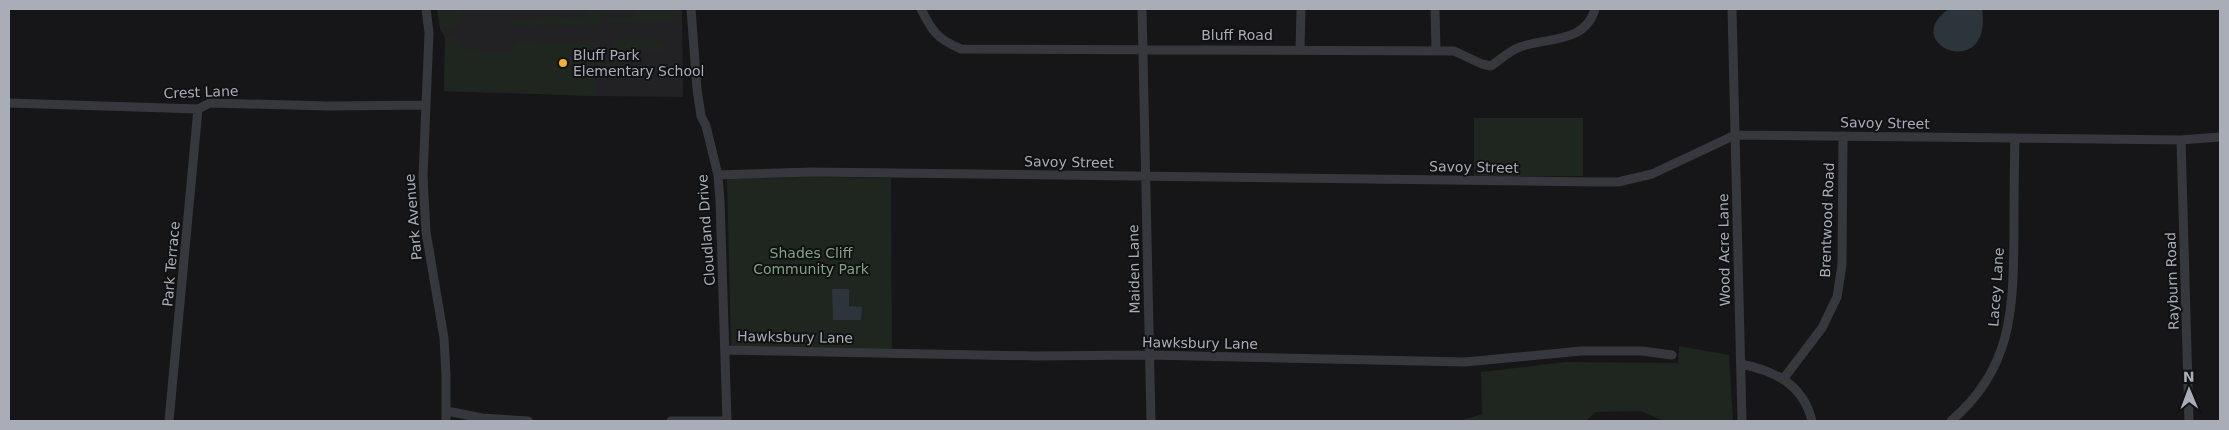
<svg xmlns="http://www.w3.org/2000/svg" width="2229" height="430" font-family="'DejaVu Sans',sans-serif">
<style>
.built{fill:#222225}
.green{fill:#1e261f}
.water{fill:#2c353c}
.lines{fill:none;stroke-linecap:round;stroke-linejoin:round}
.minor{stroke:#37383d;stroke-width:9}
.poi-dot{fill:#f2b134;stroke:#111113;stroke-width:2}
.labels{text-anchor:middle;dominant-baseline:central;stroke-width:4;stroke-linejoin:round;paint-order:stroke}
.street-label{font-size:14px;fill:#a8adb8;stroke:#111113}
.poi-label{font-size:14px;fill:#a8adb8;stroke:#111113;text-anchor:start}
.park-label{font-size:14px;fill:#7fa381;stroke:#111113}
</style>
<rect width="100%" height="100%" fill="#161618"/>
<path class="built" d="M437 9H682L683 97 595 96 444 91 445 38 440 28Z"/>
<path class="green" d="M437 9H460V28L440 27Z
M587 9H601V25L599 26 535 25V27L513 25V20H537L538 16 586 18Z
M639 9H679V21L610 22V18H632L633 14Z
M445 38H458L463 49 514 53 513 42 595 45 602 52 601 56 595 57V96L444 91Z
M618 38 654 39 665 46 668 55 666 56 665 50H614L612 57V43Z
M1474 118H1583V176H1474Z
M809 177 891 178 892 349 731 346 727 179Z
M1679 346 1729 355 1733 421H1664L1641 411 1596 412 1586 421H1459L1482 414 1481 372 1565 362 1678 363Z"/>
<path class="water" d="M1949 9H1982C1993 84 1897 44 1949 9Z
M832 289H849V306L862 307 861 320H833Z"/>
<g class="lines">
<path class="minor" d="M426 9 429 33 423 176 426 232 444 338 446 375V421
M691 9 697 89 701 116 706 126 718 175 720 200 727 421
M921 9C932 31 937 39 961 49L1454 51 1482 64 1491 66C1501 59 1509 51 1520 47 1547 37 1585 44 1595 9
M1142 9 1151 421
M1435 9 1436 50
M1732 9 1742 421
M1300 49 1301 9
M9 103 198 109 210 103 328 106 425 105
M2181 140 2189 421
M718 175 812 172 1597 182H1618L1652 174 1735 135 2181 140 2220 137
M726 350 1036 356 1149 355 1465 362 1581 351H1642L1672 355
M1741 364C1775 371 1803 384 1812 421
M1784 378 1822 328 1837 297 1842 265 1843 136
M447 411 482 418 528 421
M169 421 198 109
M671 421H727
M1951 421C2012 369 2013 311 2014 237 2014 204 2014 171 2015 138"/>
</g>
<circle class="poi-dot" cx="563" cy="63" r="5"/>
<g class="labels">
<g class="street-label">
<text x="1237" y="35">Bluff Road</text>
<text transform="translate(201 92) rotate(-2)">Crest Lane</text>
<text transform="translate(1885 123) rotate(1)">Savoy Street</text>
<text transform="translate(1069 162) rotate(1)">Savoy Street</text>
<text transform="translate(1474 167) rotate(1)">Savoy Street</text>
<text transform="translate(413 217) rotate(-95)">Park Avenue</text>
<text transform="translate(1827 220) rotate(-88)">Brentwood Road</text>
<text transform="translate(706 230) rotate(-94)">Cloudland Drive</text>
<text transform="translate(1724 250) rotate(-91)">Wood Acre Lane</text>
<text transform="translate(171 264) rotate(-85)">Park Terrace</text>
<text transform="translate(1134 269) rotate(-91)">Maiden Lane</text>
<text transform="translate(2172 281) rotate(-92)">Rayburn Road</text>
<text transform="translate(1996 287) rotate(-86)">Lacey Lane</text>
<text transform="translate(795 337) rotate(1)">Hawksbury Lane</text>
<text transform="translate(1200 343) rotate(1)">Hawksbury Lane</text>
</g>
<g class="poi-label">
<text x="573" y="55">Bluff Park<tspan x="573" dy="16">Elementary School</tspan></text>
</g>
<g class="park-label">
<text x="811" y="253">Shades Cliff<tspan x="811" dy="16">Community Park</tspan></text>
</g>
</g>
<rect width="2229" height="430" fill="none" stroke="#a8adb8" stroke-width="20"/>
<g transform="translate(2189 390) rotate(359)" stroke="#111113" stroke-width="4" paint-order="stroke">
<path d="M0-4L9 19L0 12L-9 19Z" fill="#a8adb8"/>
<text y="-8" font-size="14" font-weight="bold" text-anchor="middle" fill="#a8adb8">N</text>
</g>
</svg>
